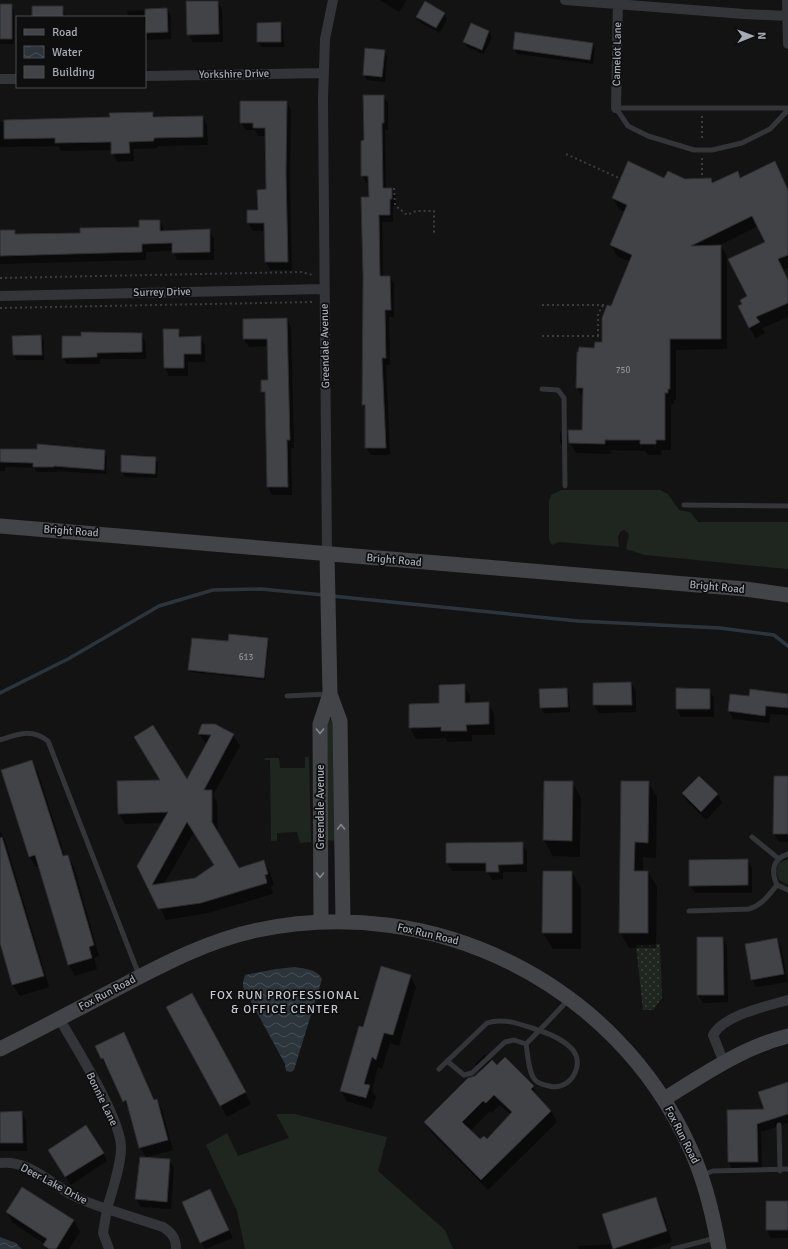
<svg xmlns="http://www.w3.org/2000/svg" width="788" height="1249" font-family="Signika,sans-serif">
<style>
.grass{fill:#1f2620}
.park{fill:url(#park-dots)}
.water{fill:url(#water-waves)}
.shadow{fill:#0007;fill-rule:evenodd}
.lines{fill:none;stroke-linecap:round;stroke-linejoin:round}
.stream{stroke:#2d353c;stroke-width:3.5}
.building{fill:#424347;stroke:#2d2d30;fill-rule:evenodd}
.path{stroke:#3a3c40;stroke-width:2;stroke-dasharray:2 3;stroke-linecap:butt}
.lane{stroke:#343539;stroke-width:5}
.street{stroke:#343539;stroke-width:10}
.secondary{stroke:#424448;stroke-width:15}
.oneway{stroke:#82868e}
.labels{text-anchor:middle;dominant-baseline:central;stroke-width:3.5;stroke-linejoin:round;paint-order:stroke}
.number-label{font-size:9px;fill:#8c9098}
.street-label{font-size:11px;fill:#a5aab3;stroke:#0e0e0f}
.neighbourhood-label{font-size:12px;letter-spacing:1px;fill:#c6c9d0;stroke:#0e0e0f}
</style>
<defs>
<pattern id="park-dots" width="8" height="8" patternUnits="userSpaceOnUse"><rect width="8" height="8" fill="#1f2620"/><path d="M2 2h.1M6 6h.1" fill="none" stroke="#3d433e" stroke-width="1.8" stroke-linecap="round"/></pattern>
<pattern id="water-waves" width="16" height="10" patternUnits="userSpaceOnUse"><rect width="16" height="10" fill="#2d353c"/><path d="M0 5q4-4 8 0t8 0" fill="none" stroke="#485056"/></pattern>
</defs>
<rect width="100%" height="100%" fill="#131314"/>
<path class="grass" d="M561 490H660L668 494 679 510 690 512 698 522H788V569L645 555 626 549 629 534 624 530 620 532 618 537 619 547 559 542 552 545 549 539V501L551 495Z
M328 719H332L335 722 336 841 328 840 326 723Z
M305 757H309L311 842 300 843 297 832 277 833V841H271L270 760H264L266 758H279L280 768H305Z
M788 859V885L779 880 776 872 779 863Z
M276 1114H295L387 1137 378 1171 445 1230 453 1249H245L237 1211 206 1145 227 1133 238 1156 289 1138Z"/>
<path class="park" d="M660 944 662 998 653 1010H643L636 945Z"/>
<path class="water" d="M295 967C305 969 317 969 322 979L294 1070 291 1072 286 1071 285 1064 243 987V982L245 975 276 969Z
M0 1237 16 1243 22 1249H0Z"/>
<path class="shadow" d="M380 0H407L399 12Z
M218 2 222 10 223 42H193L188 34Z
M0 5H11L14 10V44H1L0 42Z
M63 7 65 17H33Z
M167 9 171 16V39L145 40V17H128L127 11Z
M444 14 447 19 440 33 420 22 417 17Z
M258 23H280L283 28 284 47H261L258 42Z
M489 32 492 37 484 54 467 47 464 42Z
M516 34 592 44 595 49 593 64 517 54 514 49Z
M366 49 384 51 387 56 385 82 367 80 364 75Z
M383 96 388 103V130H385L386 189H392L396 196V206H393V222H382L383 277H390L394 284V317H389L390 365H386L390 455H371L366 448V409L363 405 362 198H370L369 183H367L362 176 365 141Z
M287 102 291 110 290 182 292 270H270L266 262V231H253L248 223 259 211 267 190 266 136H258L255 130H246L241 122Z
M153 113 156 118 203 117 207 125 208 145 158 146V148L133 149 134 161 117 162 112 150 61 151 58 146 0 147V122L111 118Z
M775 162 788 189V268L783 270 788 280V317L762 328 765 333 756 338 749 327 744 305 766 242 758 226 720 245 727 256V349L676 350V400H674V404H671V450H661L662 455H648L645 451 611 450 610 454 576 453 570 443 583 431 584 399 577 388 578 353 595 349 603 343 612 307 631 262 617 256 611 245 625 212 619 209 613 198 665 180 710 179 713 184 737 173 741 179Z
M160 221 164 231 209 230 214 239V260H177L173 251 146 252V260L0 264V231H15L17 235 81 234 140 228Z
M287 319 291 327 294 448H291L292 495H272L268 487 266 398 262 391 269 381 268 346 249 347 244 339Z
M178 330 182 337H200L205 345V362H188V376H169L165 368Z
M141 334 145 341 146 359H100V364H67L63 357Z
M41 336 44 341V360H17L14 355 13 337Z
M560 431 566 442V453L560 442Z
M0 449 104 451 107 456 106 474 57 471V472H37L34 468 5 467V471H0Z
M155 458 158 463 157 478 125 477 122 472Z
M267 639 269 641 265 680 191 672 189 670 229 643Z
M631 683 636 691V712L599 713 594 705Z
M464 685 470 696V703H488L494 714 495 735H472V741L448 742 446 738 416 739 410 728V705L440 704Z
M566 689 569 694 570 712 544 713 541 708 540 690Z
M709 690 714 698V717H681L677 709Z
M731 695 750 697 788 695V715L770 714 769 723 733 719 729 711Z
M215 725 233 735 240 746 213 795 217 802 218 834 238 869 264 861 270 872 274 885 271 886 273 894 208 913 166 920 139 866 163 823 125 824 119 813 187 781 207 745 199 734ZM194 832 215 866 196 879 164 884Z
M32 761 38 772 65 857 68 856 74 867 99 956 94 958 97 969 75 976 69 965 39 866 36 867 30 857Z
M699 777 718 795 722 803 706 820 688 802 683 794Z
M775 777H788V842H779L774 834Z
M545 782H572L581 798 580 857 553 856 544 840Z
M622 782H648L657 797 656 858 643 857V872H648L657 887 656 948H629L620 932Z
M0 831 5 840 49 987 20 996 13 985 0 940Z
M522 843 527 852V872H503V879L492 880 487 871H452L447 863Z
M747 860 752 868V893H695L690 885Z
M572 872 581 888V949H553L543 933Z
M723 938 727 946 728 1002 703 1003 698 995Z
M777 939 781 947 788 982 756 987 752 979Z
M410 976 416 987 399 1046 390 1043 382 1069 378 1067 372 1090 376 1097 372 1109 347 1101 341 1091 364 1028Z
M198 1005 251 1104 227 1117 168 1007Z
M124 1034 155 1100H157L162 1110 173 1150 146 1157 140 1147 129 1111 109 1068H107L102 1059Z
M485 1054 490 1063 533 1087 538 1099 551 1111 557 1122 488 1190 432 1133 425 1122 480 1072 475 1064ZM500 1105 511 1115 487 1140 480 1141 470 1131 490 1111 492 1113Z
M788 1083V1123L761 1132 762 1170H733L729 1162 728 1111 765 1110Z
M22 1112 26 1121 27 1151H0V1113Z
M103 1153 107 1161 71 1185 54 1158Z
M141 1158 169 1160 174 1168 171 1209 141 1207 136 1199Z
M22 1188 74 1221 80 1232 69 1249H46L44 1245 45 1244 13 1223 7 1212Z
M210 1190 233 1238 205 1249 201 1242Z
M656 1198 662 1209 672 1242 650 1249H578V1246L613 1244Z
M788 1202V1238H771L767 1230Z"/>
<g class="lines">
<path class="stream" d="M332 596 578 621 720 628 774 635 788 646
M0 693 68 659 159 606 213 590 261 589 324 595"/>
</g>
<path class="building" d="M186 1H218L219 34 187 35Z
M425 1 445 13 436 28 416 17Z
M0 4H12V39H0Z
M32 6H63V17H32Z
M167 8 168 32 145 33V9Z
M281 22V42H257V23Z
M471 23 489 31 482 50 463 42Z
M515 32 593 43 590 60 513 49Z
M365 48 385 50 382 77 363 75Z
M363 95H384V123H382L383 188H392V199H390V215H379L380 276H390L391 310H385L386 358H382L386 448H365V405H362L363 277 361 197H369L368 176H361V141L364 140Z
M240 101H287L286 174 288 262H265L264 223H247V210H258L257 190 266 189 265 128H253V123H240Z
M153 112V117L203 116V137L154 138V141L129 142 130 153 111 154V142L55 143V138L4 139V120L110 117 109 113Z
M628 161 664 178 668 171 685 179 711 178 712 183 738 171 740 178 775 161 788 190V255L778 259 788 280V303L756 317 760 322 749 328 738 306 742 304 740 300 747 296 728 259 765 242 752 216 691 246 721 245V339H670V389H668V393H665V440H656V444H640V440H605V444L569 443 568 430H582L583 388H576L577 352H578L579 347 594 348 595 342H602V318L607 305 611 306 632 255 610 245 627 205 612 198Z
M139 220H160V231L210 229V252L172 253V243L142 244V252L0 256V230H15V234L80 233V228L139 227Z
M287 318 290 440H287L288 487H267L265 392H261V380H268L267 339H243V319Z
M163 329H179V337L201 336V354H184V368H164Z
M81 332 142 333V352L97 353V357L62 358V336H81Z
M41 335 42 355H13L12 336Z
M37 444 105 450 104 470 54 466V467H33V463L0 462V449H37Z
M121 455 156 457 155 474 121 472Z
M229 634 268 638 264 678 188 670 192 638 228 641Z
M631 682 632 705H593V683Z
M465 684V703L489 702V724L466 725 467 731H441V727L409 728V704L439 703V685Z
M567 688 568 707 540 708 539 689Z
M676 688 710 689V709H676Z
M750 689 788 694V708L766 706 765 716 728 711 730 694 749 696Z
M202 724H215L234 734 204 790H212V822L239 868 264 860 268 874 265 875 267 883 201 903 158 909 137 866 168 812 118 814 117 781 160 780 134 737 153 725 187 779 211 735 198 734ZM187 822 214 865 195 878 152 885Z
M32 760 63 856 68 855 94 945 89 947 92 958 68 965 35 855 29 857 1 770Z
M699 776 718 794 701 812 682 793Z
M774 776H788V834H773Z
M544 781H573L572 841 543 840Z
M621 781H649L648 843 635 842 634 871H648V933H619Z
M2 837 44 976 12 985 0 943V838Z
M523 842V864L498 865 499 872H486V863H446V843Z
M748 859V885L689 886V860Z
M543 871H572V933H542Z
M697 937H723L724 995H697Z
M777 938 784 974 751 980 745 944Z
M381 966 411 975 393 1035 384 1033 376 1060 372 1057 364 1084 370 1085 366 1098 340 1091 359 1026 363 1027Z
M192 993 246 1092 220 1106 166 1007Z
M124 1032 154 1100 157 1099 168 1140 139 1148 126 1100 123 1102 103 1058 101 1059 95 1046Z
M505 1057 534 1086 531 1089 551 1111 481 1180 424 1122 468 1078 475 1076 492 1060 497 1065ZM494 1095 512 1112 487 1139 484 1136 480 1139 462 1122 483 1101 486 1103Z
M788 1082V1114L757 1124 758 1162H728L727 1110 764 1109 758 1092Z
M22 1111 23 1143H0V1112Z
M86 1125 104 1153 65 1177 48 1150Z
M140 1157 170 1159 167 1202 135 1199Z
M22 1187 74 1220 56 1249H49L43 1245 47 1239 6 1212Z
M210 1189 229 1230 200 1243 182 1202Z
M656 1197 667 1231 613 1249 602 1214Z
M766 1201H788V1230H766Z"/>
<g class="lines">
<path class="path" d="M702 116V141
M566 154 621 179
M702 158V178
M394 188 395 205 407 215 416 211H434V235
M0 278 301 272 313 275
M542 305H607
M0 308 314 302
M542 336H602
M598 336V314L603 305"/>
<path class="lane" d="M616 108 628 126 648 136 694 150H712L742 143 770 129 788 110
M616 108H788
M542 389 558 390 564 398 565 486
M684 505 788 506
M287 696 328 694
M0 740C18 734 31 728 48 741L139 975
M752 837 779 859
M777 885 788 890
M689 911 749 909C762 905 768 896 777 885 771 872 772 859 788 854
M447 1061 464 1075 472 1073 505 1042 514 1040 526 1044
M439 1069 487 1023C504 1017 522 1025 538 1030 550 1034 563 1039 572 1049 586 1064 570 1092 549 1086 544 1085 539 1084 535 1080 528 1071 528 1055 526 1044 541 1029 555 1014 569 999
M779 1125 780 1171
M702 1175 713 1171 788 1169
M673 1249 716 1238"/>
<path class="street" d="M565 0 744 14 787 16
M787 0 788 44
M145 76 323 73
M0 79H17
M616 108 618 0
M0 296 324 289
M327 554 323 99 325 39 333 0
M724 1063 713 1035C724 1015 767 1006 788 1000
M0 1163C29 1160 49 1182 72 1195 83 1201 95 1205 107 1209 112 1190 121 1167 121 1147 120 1116 76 1048 59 1018
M109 1249 103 1233 107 1209 163 1227C172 1233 176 1238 176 1249"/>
<path class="secondary" d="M0 526 745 589 788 595
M327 554 330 694 340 721 343 922
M321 922 320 724 330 694
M0 1049C38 1030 76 1010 114 990 160 966 206 941 258 930 433 893 616 983 690 1148 705 1180 713 1214 719 1249
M664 1099C703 1075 743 1047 788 1036"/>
</g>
<defs><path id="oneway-chevron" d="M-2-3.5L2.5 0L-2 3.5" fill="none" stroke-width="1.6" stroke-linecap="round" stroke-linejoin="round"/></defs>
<g class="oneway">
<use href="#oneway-chevron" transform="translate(320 731) rotate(90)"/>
<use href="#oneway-chevron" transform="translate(341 827) rotate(-91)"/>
<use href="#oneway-chevron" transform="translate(320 875) rotate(90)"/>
</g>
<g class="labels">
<g class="number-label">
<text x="623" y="370">750</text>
<text x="246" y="657">613</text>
</g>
<g class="street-label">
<text transform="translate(617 54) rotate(-89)">Camelot Lane</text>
<text transform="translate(234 74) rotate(-1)">Yorkshire Drive</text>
<text transform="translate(162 292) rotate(-1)">Surrey Drive</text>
<text transform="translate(325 346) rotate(-91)">Greendale Avenue</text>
<text transform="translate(71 531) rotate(4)">Bright Road</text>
<text transform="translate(394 560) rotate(5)">Bright Road</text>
<text transform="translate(717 587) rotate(5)">Bright Road</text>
<text transform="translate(320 807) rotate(-90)">Greendale Avenue</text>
<text transform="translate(428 934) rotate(13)">Fox Run Road</text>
<text transform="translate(107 993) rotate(-28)">Fox Run Road</text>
<text transform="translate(102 1099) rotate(64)">Bonnie Lane</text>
<text transform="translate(682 1135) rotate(63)">Fox Run Road</text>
<text transform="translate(54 1184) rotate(28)">Deer Lake Drive</text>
</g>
<g class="neighbourhood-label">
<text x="285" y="995">FOX RUN PROFESSIONAL<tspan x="285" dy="14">&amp; OFFICE CENTER</tspan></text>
</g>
</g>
<rect x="16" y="16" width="130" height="72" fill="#0e0e0f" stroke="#4a4c51"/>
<rect x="24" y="29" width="20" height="6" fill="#424448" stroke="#4a4c51"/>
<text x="52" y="36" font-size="12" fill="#a5aab3">Road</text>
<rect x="24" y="46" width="20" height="12" fill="url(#water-waves)" stroke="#4a4c51"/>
<text x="52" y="56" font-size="12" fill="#a5aab3">Water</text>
<rect x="24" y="66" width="20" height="12" fill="#424347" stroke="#4a4c51"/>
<text x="52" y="76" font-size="12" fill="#a5aab3">Building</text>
<g transform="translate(752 36) rotate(89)" stroke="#0e0e0f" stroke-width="3" paint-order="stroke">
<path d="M0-3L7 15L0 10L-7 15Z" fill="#a5aab3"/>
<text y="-6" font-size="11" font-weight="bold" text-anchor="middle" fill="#a5aab3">N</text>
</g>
</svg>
